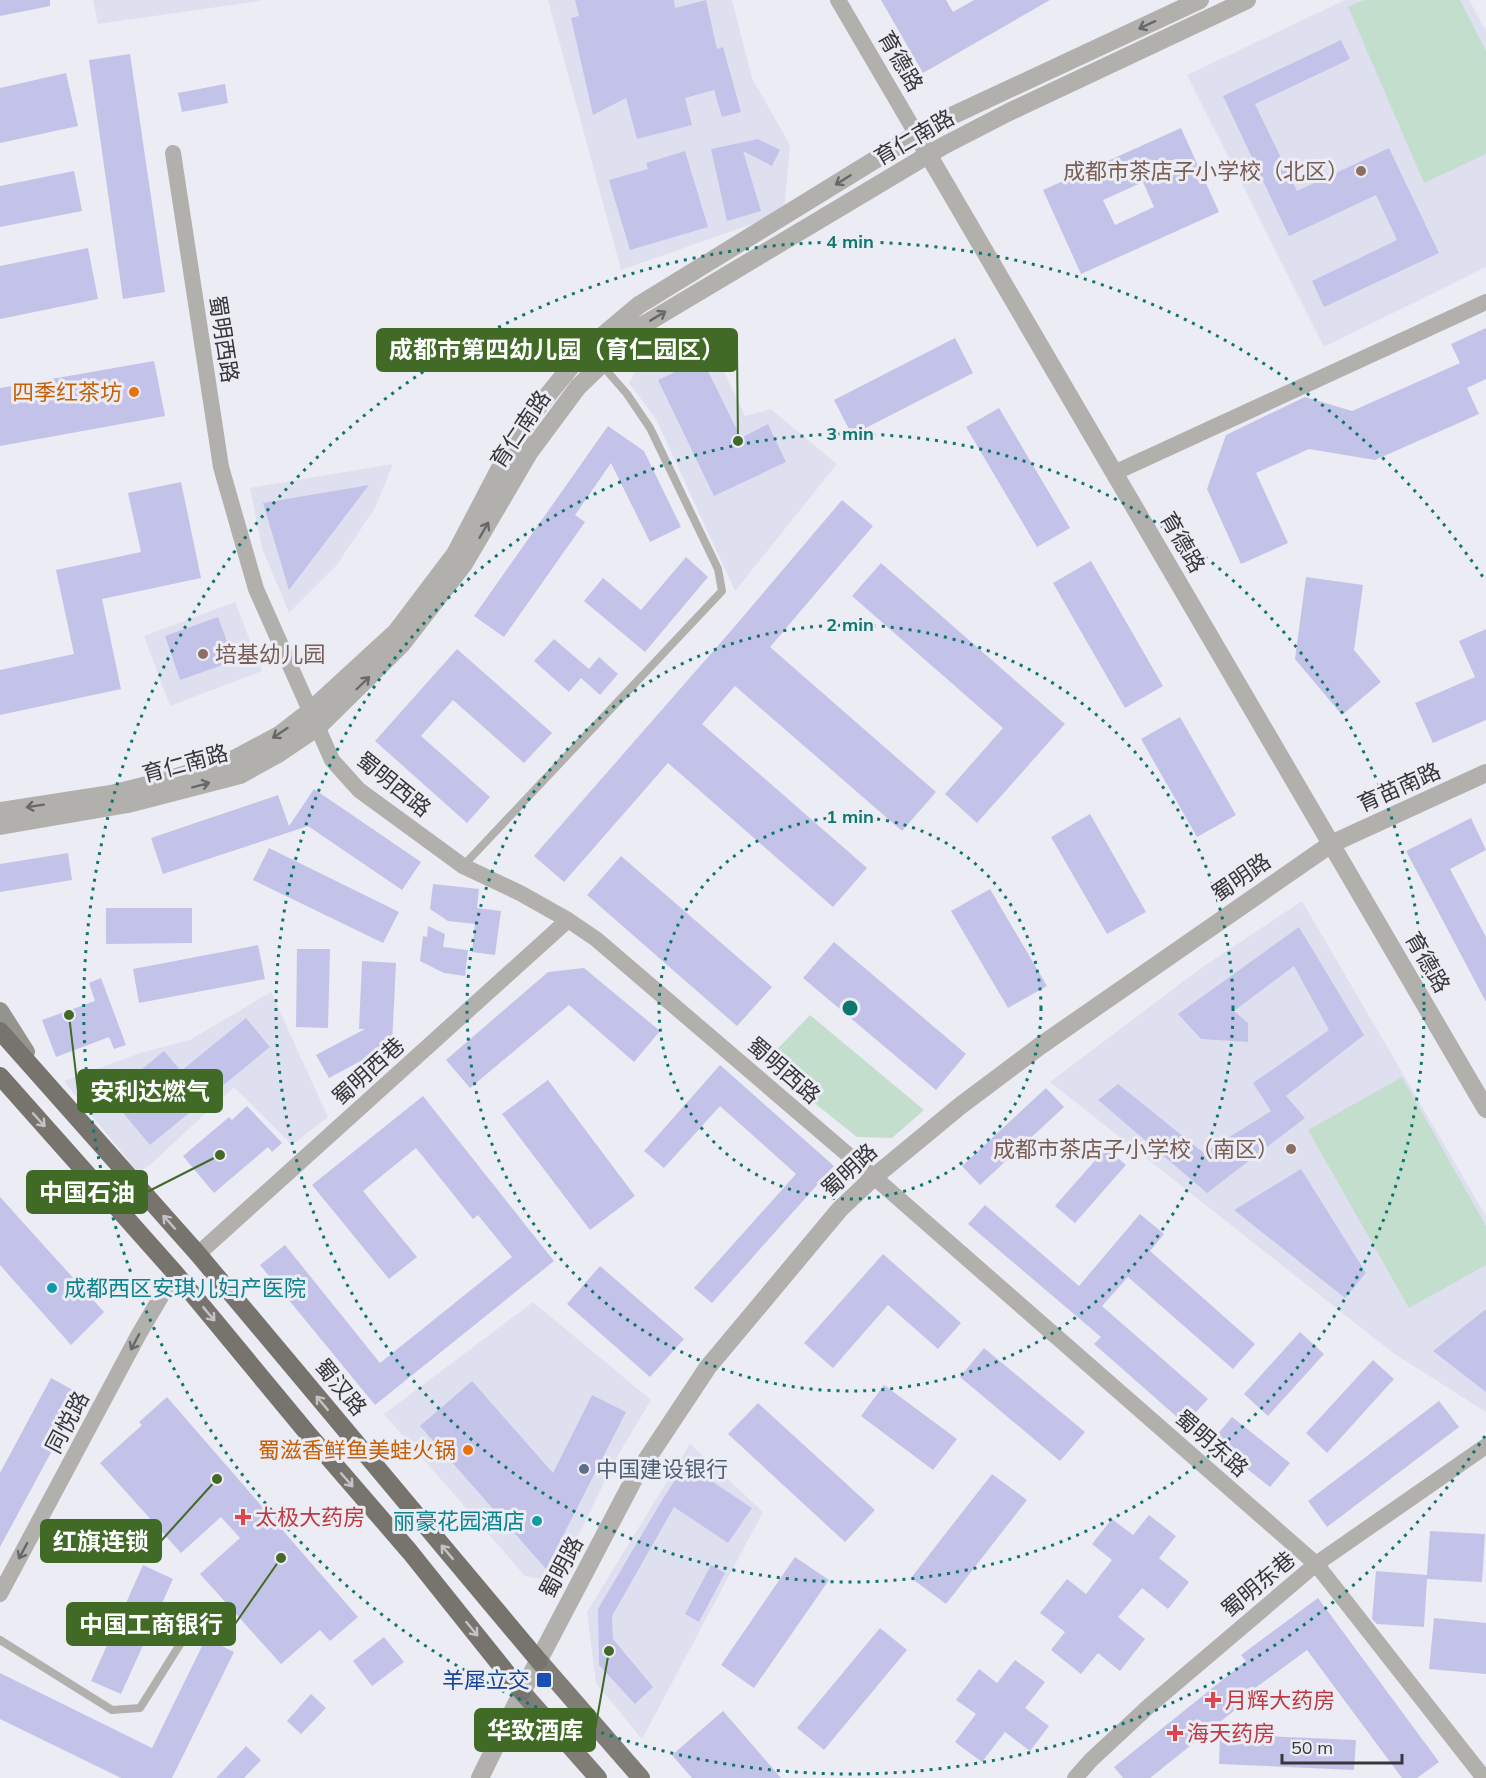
<svg xmlns="http://www.w3.org/2000/svg" width="1486" height="1778" font-family="Mulish,'Noto Sans SC',sans-serif">
<style>
.built{fill:#dfe0ef}
.green{fill:#c3decc}
.building{fill:#c3c3e9;fill-rule:evenodd}
.lines{fill:none;stroke-linecap:round;stroke-linejoin:round}
.service{stroke:#b2b0ad;stroke-width:8}
.minor{stroke:#b2b0ad;stroke-width:16}
.tertiary{stroke:#b2b0ad;stroke-width:18}
.secondary{stroke:#95938e;stroke-width:18}
.primary{stroke:#807d77;stroke-width:18}
.trunk{stroke:#77746e;stroke-width:18}
.oneway{stroke:#686769}
.oneway2{stroke:#c3c2c6}
.ring{fill:none;stroke:#0f766e;stroke-width:3;stroke-dasharray:3 6}
.education-dot{fill:#8d6e63;stroke:#ececf5;stroke-width:2}
.food-dot{fill:#e8710a;stroke:#ececf5;stroke-width:2}
.culture-dot{fill:#0f9aa8;stroke:#ececf5;stroke-width:2}
.service-dot{fill:#5c6f8a;stroke:#ececf5;stroke-width:2}
.health-dot{fill:#e0444e;stroke:#ececf5;stroke-width:2}
.transit-dot{fill:#1a4fb4;stroke:#ececf5;stroke-width:2}
.labels{text-anchor:middle;dominant-baseline:central;stroke-width:6;stroke-linejoin:round;paint-order:stroke}
.street-label{font-size:22px;fill:#37373b;stroke:#ececf5}
.education-label{font-size:22px;fill:#785e54;stroke:#ececf5;text-anchor:end}
.food-label{font-size:22px;fill:#c56008;stroke:#ececf5;text-anchor:end}
.culture-label{font-size:22px;fill:#0d838f;stroke:#ececf5;text-anchor:start}
.service-label{font-size:22px;fill:#4e5e75;stroke:#ececf5;text-anchor:start}
.health-label{font-size:22px;fill:#be3a42;stroke:#ececf5;text-anchor:start}
.transit-label{font-size:22px;fill:#164399;stroke:#ececf5;text-anchor:end}
.centre{fill:#0f766e;stroke:#ececf5;stroke-width:3}
.ring-label{font-size:18px;text-anchor:middle;font-weight:bold;fill:#0f766e;stroke:#ececf5;stroke-width:6;stroke-linejoin:round;paint-order:stroke}
.leader{fill:none;stroke:#406a26;stroke-width:2}
.callout-dot{fill:#406a26;stroke:#ececf5;stroke-width:2}
.callout{fill:#406a26;stroke:#406a26;stroke-width:2}
.callout-label{font-size:24px;text-anchor:middle;font-weight:bold;fill:#fff}
</style>
<rect width="100%" height="100%" fill="#ececf5"/>
<path class="built" d="M93 0H260V1L98 24Z
M548 0H732L752 78 790 145 784 213 621 270Z
M1345 0H1469L1486 31V267L1324 347 1187 75Z
M705 332 745 416 771 409 837 464 735 591 656 419 629 383 638 366Z
M393 464 375 508 336 566 289 613 262 548 250 488Z
M235 602 262 671 170 706 144 636Z
M1302 901 1486 1216V1412L1393 1353 1050 1082 1201 968Z
M271 992 328 1117 292 1145 234 1087 150 1165 138 1172 64 1081 140 1053 190 1040Z
M533 1302 651 1400 617 1457 555 1582 525 1576 384 1414Z
M690 1444 763 1512 642 1739 596 1683 587 1612Z"/>
<path class="green" d="M1364 0H1460L1486 51V154L1424 183 1348 7Z
M810 1015 924 1110 892 1138 857 1137 764 1063Z
M1402 1077 1486 1226V1265L1409 1308 1308 1130Z"/>
<path class="building" d="M0 0H50V6L0 16Z
M575 0H674L675 8 706 0 717 49 723 47 741 112 722 117 714 90 685 98 692 125 637 139 626 98 593 115 571 18 579 16Z
M881 0H946L953 12 974 0H1050L923 73Z
M1341 40 1350 59 1255 104 1297 191 1389 148 1439 253 1324 307 1312 281 1397 240 1376 195 1289 236 1223 96Z
M130 54 165 292 123 299 89 60Z
M66 73 78 126 0 143V88Z
M225 84 228 103 182 112 178 93Z
M1181 128 1219 212 1081 274 1043 190ZM1143 182 1154 207 1115 225 1103 200Z
M758 139 780 150 772 166 743 151 761 211 727 221 711 149Z
M685 151 708 227 630 250 609 180 648 169 646 163Z
M74 171 82 211 0 227V186Z
M88 248 98 299 0 319V266Z
M1486 328V379L1467 388 1479 414 1375 460 1309 449 1256 473 1288 543 1241 564 1207 489 1226 435 1305 397 1352 411 1460 363 1451 344Z
M955 338 973 373 852 435 834 400Z
M702 359 741 438 768 424 786 462 714 496 658 380Z
M154 361 165 416 0 446V388Z
M999 408 1070 528 1037 547 966 427Z
M608 426 644 451 681 527 650 542 611 463 575 515 585 522 504 637 474 616Z
M181 482 201 578 102 599 121 689 0 715V670L74 654 56 570 141 552 128 493Z
M369 485 289 590 263 503Z
M842 500 873 526 770 647 936 792 902 831 735 686 702 724 867 868 833 907 668 763 564 882 534 856 736 625Z
M686 557 708 577 645 652 584 601 603 578 641 610Z
M1091 561 1163 686 1125 708 1053 583Z
M881 563 1065 724 977 823 945 794 1003 728 852 596Z
M1306 577 1363 585 1354 650 1381 682 1342 715 1295 659Z
M218 617 234 661 180 680 165 636Z
M1486 629V720L1433 743 1415 703 1475 677 1459 641Z
M554 639 589 669 599 657 618 674 600 695 581 678 569 692 534 661Z
M457 649 552 733 524 763 453 700 421 736 490 797 467 823 375 741Z
M1180 717 1236 815 1197 837 1141 739Z
M314 789 421 862 402 890 308 826 163 874 151 838 278 795 289 826Z
M1090 814 1146 912 1107 934 1051 837Z
M1471 818 1486 850 1450 869 1486 937V1002L1406 851Z
M269 848 399 912 383 943 253 880Z
M68 853 72 880 0 892V864Z
M621 856 772 987 737 1026 587 895Z
M433 884 479 889 477 908 501 911 495 955 472 952 475 924 448 921 430 909Z
M990 889 1047 986 1008 1008 951 911Z
M106 908H192V943L106 944Z
M428 926 445 934 443 947 468 950 465 976 444 973 420 961 423 936 427 937Z
M1299 927 1364 1035 1286 1096 1305 1118 1207 1193 1098 1100 1118 1084 1204 1153 1271 1111 1253 1083 1329 1030 1294 966 1234 1011 1248 1023V1042L1201 1039 1178 1014Z
M834 942 966 1054 936 1090 803 978Z
M258 945 265 979 139 1003 133 969Z
M297 949H330L328 1028 296 1027Z
M362 961 396 963 392 1044 329 1078 316 1055 365 1029H359Z
M584 968 660 1031 634 1062 569 1005 470 1088 446 1060 548 972Z
M101 978 126 1045 114 1049 109 1037 56 1057 42 1020 95 1001 89 983Z
M246 1018 270 1047 150 1145 109 1096 164 1051 181 1071Z
M720 1065 834 1166 712 1303 694 1288 796 1174 720 1106 664 1168 644 1151Z
M548 1080 635 1196 590 1230 502 1114Z
M1046 1088 1064 1107 980 1185 962 1166Z
M423 1096 554 1261 375 1405 260 1265 285 1245 380 1363 512 1257 478 1215 473 1219 416 1148 363 1191 417 1257 389 1279 312 1185Z
M247 1106 282 1143 272 1152 268 1147 214 1193 183 1156 229 1117 232 1120Z
M1106 1148 1126 1165 1075 1223 1055 1206Z
M1301 1169 1366 1273 1345 1298 1234 1210Z
M0 1197 104 1312 71 1345 0 1265Z
M985 1205 1079 1286 1140 1214 1164 1234 1150 1251 1255 1344 1233 1369 1128 1277 1102 1306 1208 1399 1185 1424 1094 1344 1101 1337 968 1224Z
M883 1254 961 1323 938 1349 888 1305 833 1368 804 1343Z
M600 1266 684 1339 650 1377 567 1304Z
M1486 1309V1392L1433 1351Z
M1300 1332 1324 1354 1268 1416 1244 1394Z
M984 1348 1085 1432 1060 1461 960 1377Z
M1373 1360 1394 1379 1327 1453 1306 1433Z
M51 1378 82 1395 0 1547V1473Z
M472 1381 553 1473 592 1395 626 1412 546 1569 420 1426Z
M884 1385 957 1439 933 1470 861 1416Z
M167 1397 358 1617 330 1641 320 1630 281 1664 200 1574 240 1538 221 1517 181 1553 100 1463 142 1425 139 1422Z
M1439 1401 1459 1427 1327 1527 1308 1501Z
M758 1403 875 1510 845 1542 728 1434Z
M1232 1417 1290 1463 1270 1487 1212 1441Z
M686 1464 752 1508 728 1543 674 1507 612 1616 613 1639 653 1687 635 1704 599 1665 598 1609 664 1497Z
M992 1474 1027 1500 946 1604 911 1578Z
M1149 1515 1176 1536 1159 1558 1189 1582 1168 1609 1142 1588 1118 1617 1145 1639 1120 1671 1098 1653 1081 1674 1051 1650 1065 1632 1040 1613 1067 1579 1086 1594 1112 1560 1092 1544 1112 1519 1133 1535Z
M1430 1531 1485 1534 1482 1582 1427 1579 1424 1627 1377 1624 1372 1619 1376 1571 1427 1575Z
M795 1557 829 1580 754 1688 721 1665Z
M143 1565 173 1579 121 1694 91 1681Z
M711 1565 725 1573 699 1622 685 1614Z
M1318 1598 1439 1762 1417 1778H1402L1307 1650 1247 1694 1250 1698 1150 1778H1123L1114 1767 1246 1661 1241 1655Z
M1434 1618 1486 1623V1674L1429 1669Z
M880 1628 907 1650 824 1750 797 1728Z
M384 1637 404 1662 372 1686 353 1661Z
M206 1638 234 1652 172 1778H121L0 1719V1673L152 1748Z
M1015 1660 1045 1682 1025 1708 1049 1726 1030 1751 1005 1732 982 1762 955 1742 976 1714 956 1700 979 1669 997 1683Z
M311 1694 326 1708 301 1734 287 1721Z
M723 1711 781 1778H692L672 1755Z
M1220 1734 1356 1740 1354 1770 1219 1764Z
M246 1746 261 1760 244 1778H216Z"/>
<g class="lines">
<path class="service" d="M463 866 722 591 718 569 650 428 627 394 601 364
M0 1640 112 1710 140 1708 201 1611"/>
<path class="minor" d="M838 0 917 135
M173 153 221 467 256 589 332 760 359 790 463 866 520 893 568 920 596 939 874 1177 1316 1564 1484 1778
M1114 473 1486 302
M198 1254 568 920
M0 1594 139 1334 175 1273
M1075 1778 1091 1760 1149 1706 1316 1564 1486 1446"/>
<path class="tertiary" d="M922 144 1486 1109
M0 811 111 794 167 780 236 758 279 735 310 711 396 632 455 554 500 468 534 412 582 353 639 305 930 126 1200 0
M0 826 128 804 240 775 278 754 318 727 402 644 464 564 529 453 578 387 640 327 943 146 1009 112 1247 0
M480 1778 522 1692 635 1477 708 1367 840 1209 874 1177 960 1106 1040 1046 1331 844 1486 773"/>
<path class="secondary" d="M0 1011 26 1052"/>
<path class="primary" d="M539 1661 641 1778
M522 1692 598 1778"/>
<path class="trunk" d="M0 1031 198 1254 539 1661
M0 1076 175 1273 309 1435 410 1552 522 1692"/>
</g>
<defs><path id="oneway-shaft" d="M-6 0H5M1.5-3L5.5 0L1.5 3" fill="none" stroke-width="1.6" stroke-linecap="round" stroke-linejoin="round" transform="scale(1.5)"/></defs>
<g class="oneway">
<use href="#oneway-shaft" transform="translate(1147 25) rotate(155)"/>
<use href="#oneway-shaft" transform="translate(843 180) rotate(148)"/>
<use href="#oneway-shaft" transform="translate(658 316) rotate(-31)"/>
<use href="#oneway-shaft" transform="translate(484 530) rotate(-60)"/>
<use href="#oneway-shaft" transform="translate(363 683) rotate(-44)"/>
<use href="#oneway-shaft" transform="translate(280 733) rotate(146)"/>
<use href="#oneway-shaft" transform="translate(201 785) rotate(-15)"/>
<use href="#oneway-shaft" transform="translate(35 806) rotate(171)"/>
<use href="#oneway-shaft" transform="translate(135 1342) rotate(118)"/>
<use href="#oneway-shaft" transform="translate(23 1551) rotate(118)"/>
</g>
<g class="oneway2">
<use href="#oneway-shaft" transform="translate(39 1120) rotate(48)"/>
<use href="#oneway-shaft" transform="translate(169 1222) rotate(-132)"/>
<use href="#oneway-shaft" transform="translate(209 1314) rotate(50)"/>
<use href="#oneway-shaft" transform="translate(322 1403) rotate(-130)"/>
<use href="#oneway-shaft" transform="translate(347 1480) rotate(49)"/>
<use href="#oneway-shaft" transform="translate(447 1552) rotate(-130)"/>
<use href="#oneway-shaft" transform="translate(472 1629) rotate(51)"/>
</g>
<g class="ring">
<circle cx="850" cy="1008" r="191"/>
<circle cx="850" cy="1008" r="383"/>
<circle cx="850" cy="1008" r="574"/>
<path d="M1485 1436A766 766 0 1 1 1485 580"/>
</g>
<g class="education-dot">
<circle cx="1361" cy="171" r="6"/>
<circle cx="203" cy="654" r="6"/>
<circle cx="1291" cy="1149" r="6"/>
</g>
<g class="food-dot">
<circle cx="134" cy="392" r="6"/>
<circle cx="468" cy="1450" r="6"/>
</g>
<g class="culture-dot">
<circle cx="52" cy="1288" r="6"/>
<circle cx="537" cy="1521" r="6"/>
</g>
<circle class="service-dot" cx="584" cy="1469" r="6"/>
<g class="health-dot">
<path d="M240 1508h6v6h6v6h-6v6h-6v-6h-6v-6h6z"/>
<path d="M1210 1691h6v6h6v6h-6v6h-6v-6h-6v-6h6z"/>
<path d="M1172 1724h6v6h6v6h-6v6h-6v-6h-6v-6h6z"/>
</g>
<rect class="transit-dot" x="536" y="1672" width="16" height="16" rx="3"/>
<g class="labels">
<g class="street-label">
<text transform="translate(901 61) rotate(60)">育德路</text>
<text transform="translate(914 137) rotate(-30)">育仁南路</text>
<text transform="translate(224 339) rotate(81)">蜀明西路</text>
<text transform="translate(520 429) rotate(-56)">育仁南路</text>
<text transform="translate(1183 542) rotate(60)">育德路</text>
<text transform="translate(185 763) rotate(-15)">育仁南路</text>
<text transform="translate(394 784) rotate(39)">蜀明西路</text>
<text transform="translate(1399 787) rotate(-24)">育苗南路</text>
<text transform="translate(1241 877) rotate(-35)">蜀明路</text>
<text transform="translate(1428 962) rotate(60)">育德路</text>
<text transform="translate(784 1070) rotate(41)">蜀明西路</text>
<text transform="translate(368 1071) rotate(-42)">蜀明西巷</text>
<text transform="translate(849 1170) rotate(-43)">蜀明路</text>
<text transform="translate(341 1387) rotate(50)">蜀汉路</text>
<text transform="translate(67 1422) rotate(-62)">同悦路</text>
<text transform="translate(1212 1443) rotate(41)">蜀明东路</text>
<text transform="translate(561 1567) rotate(-62)">蜀明路</text>
<text transform="translate(1258 1584) rotate(-40)">蜀明东巷</text>
</g>
<g class="education-label">
<text x="1349" y="171">成都市茶店子小学校（北区）</text>
<text x="215" y="654" text-anchor="start">培基幼儿园</text>
<text x="1279" y="1149">成都市茶店子小学校（南区）</text>
</g>
<g class="food-label">
<text x="122" y="392">四季红茶坊</text>
<text x="456" y="1450">蜀滋香鲜鱼美蛙火锅</text>
</g>
<g class="culture-label">
<text x="64" y="1288">成都西区安琪儿妇产医院</text>
<text x="525" y="1521" text-anchor="end">丽豪花园酒店</text>
</g>
<g class="service-label">
<text x="596" y="1469">中国建设银行</text>
</g>
<g class="health-label">
<text x="255" y="1517">太极大药房</text>
<text x="1225" y="1700">月辉大药房</text>
<text x="1187" y="1733">海天药房</text>
</g>
<g class="transit-label">
<text x="530" y="1680">羊犀立交</text>
</g>
</g>
<circle cx="850" cy="1008" r="9" class="centre"/>
<g class="ring-label">
<text x="850" y="248">4 min</text>
<text x="850" y="440">3 min</text>
<text x="850" y="631">2 min</text>
<text x="850" y="823">1 min</text>
</g>
<path class="leader" d="M738 441L737 350M69 1015L78 1091M220 1155L147 1192M217 1479L161 1541M281 1558L235 1624M609 1651L595 1730"/>
<g class="callout-dot">
<circle cx="738" cy="441" r="6"/>
<circle cx="69" cy="1015" r="6"/>
<circle cx="220" cy="1155" r="6"/>
<circle cx="217" cy="1479" r="6"/>
<circle cx="281" cy="1558" r="6"/>
<circle cx="609" cy="1651" r="6"/>
</g>
<g class="callout">
<rect x="377" y="329" width="360" height="42" rx="6"/>
<rect x="78" y="1070" width="144" height="42" rx="6"/>
<rect x="27" y="1171" width="120" height="42" rx="6"/>
<rect x="41" y="1520" width="120" height="42" rx="6"/>
<rect x="67" y="1603" width="168" height="42" rx="6"/>
<rect x="475" y="1709" width="120" height="42" rx="6"/>
</g>
<g class="callout-label">
<text x="557" y="358">成都市第四幼儿园（育仁园区）</text>
<text x="150" y="1100">安利达燃气</text>
<text x="87" y="1201">中国石油</text>
<text x="101" y="1550">红旗连锁</text>
<text x="151" y="1633">中国工商银行</text>
<text x="535" y="1739">华致酒库</text>
</g>
<path d="M1282 1754v9h120v-9" fill="none" stroke="#37373b" stroke-width="3"/>
<text x="1291" y="1754" font-size="18" fill="#37373b" stroke="#ececf5" stroke-width="4.5" paint-order="stroke">50 m</text>
</svg>
